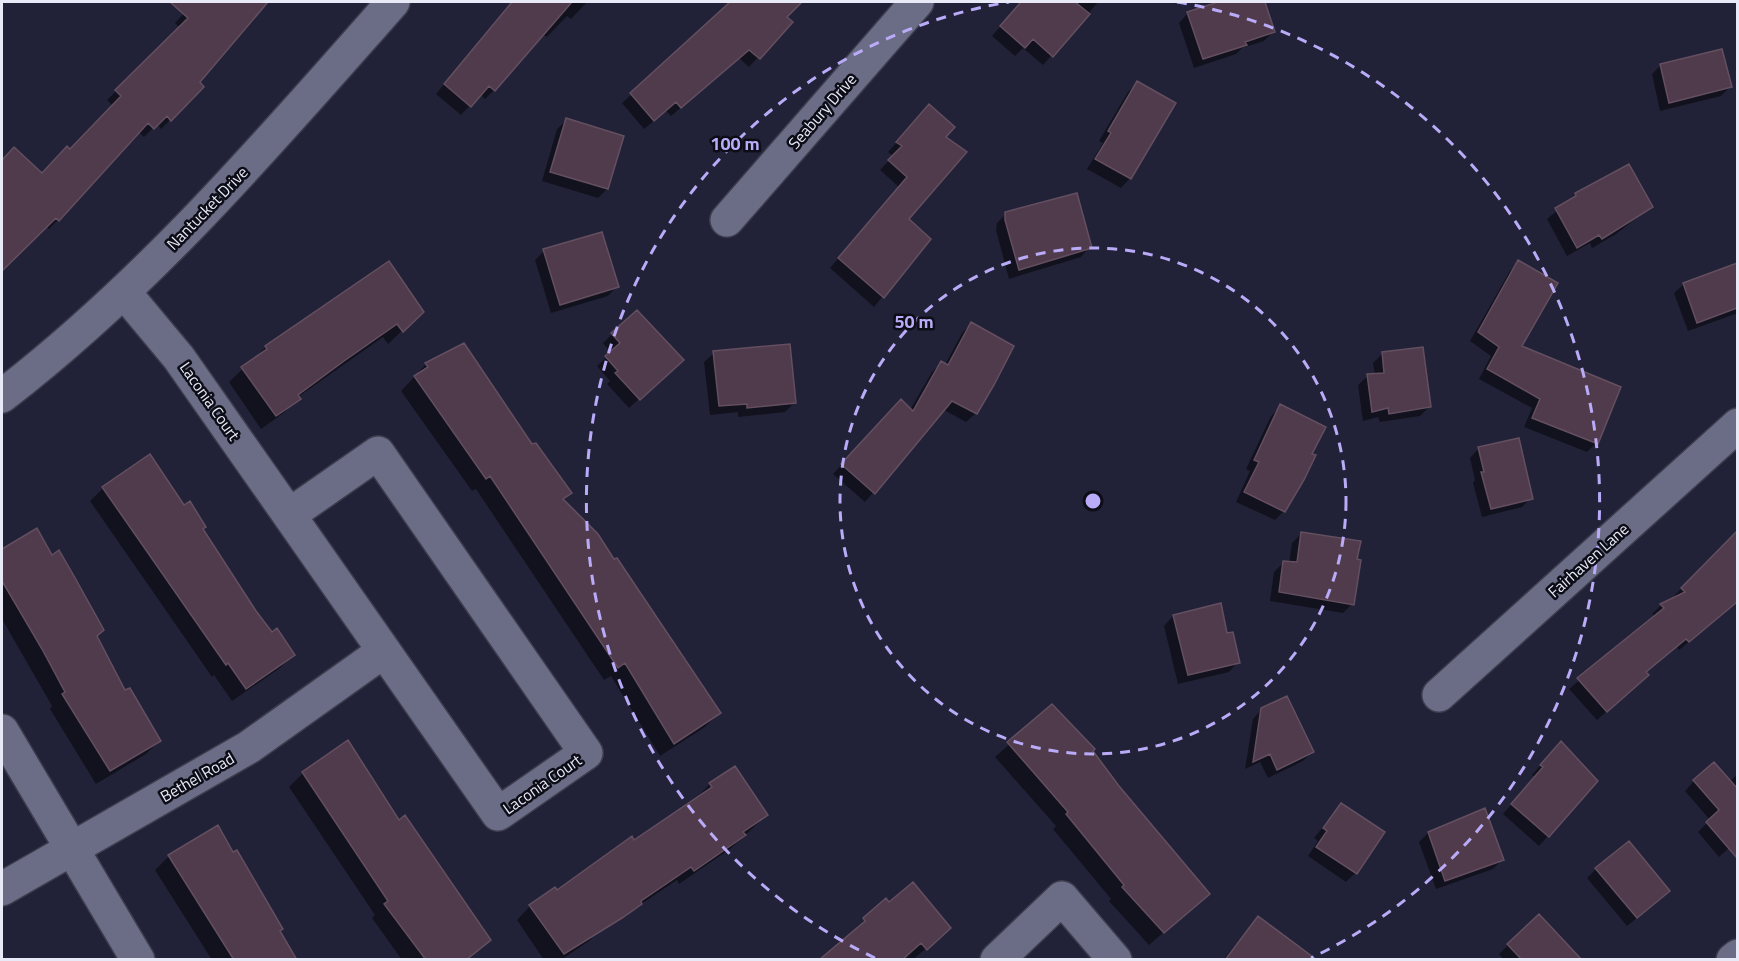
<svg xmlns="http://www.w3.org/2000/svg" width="1739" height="961" font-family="'Titillium Web',sans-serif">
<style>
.shadow{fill:#0007}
.building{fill:#503b4c;stroke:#644f60;stroke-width:1.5}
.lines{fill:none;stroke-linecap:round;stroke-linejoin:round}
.minor-casing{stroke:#3c3c4e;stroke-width:36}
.minor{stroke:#6a6d85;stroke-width:33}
.ring{fill:none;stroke:#b9abf7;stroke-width:3;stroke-dasharray:10 8}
.labels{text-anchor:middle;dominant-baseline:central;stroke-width:5;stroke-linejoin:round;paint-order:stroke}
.street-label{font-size:16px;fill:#e8eaf8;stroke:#0c0d16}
.centre{fill:#b9abf7;stroke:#0c0d16;stroke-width:3}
.ring-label{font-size:18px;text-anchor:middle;font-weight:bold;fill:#b9abf7;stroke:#0c0d16;stroke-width:5;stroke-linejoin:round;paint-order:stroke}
</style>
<rect width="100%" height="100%" fill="#212237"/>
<path class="shadow" d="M194 2H266L197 82 170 120 161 129 157 124 144 137 139 132 58 220 49 229 46 226 2 270V198L39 173 41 175 70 151 113 106 107 100 180 28 175 23Z
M512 2H587L571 19 567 16 547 37 542 34 494 90 485 99 480 94 461 115 436 94Z
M731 2 798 4 785 17 791 22 749 67 739 58 671 116 666 111 644 129 622 103 713 21Z
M1022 2 1027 4 1029 2H1098L1043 65 1023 48 1015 56 992 36Z
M1216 2H1263L1273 32 1264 41 1242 48 1236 54 1194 68 1179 23 1188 13 1216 4Z
M1661 65 1730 87 1721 96 1660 111 1652 74Z
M1137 83 1130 178 1121 188 1087 169 1103 143 1099 141 1128 92Z
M920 116 943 138 907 219 929 240 874 307 830 268 899 187 880 170 893 156 888 152Z
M567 120 607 189 598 198 542 181 557 129Z
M1576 195 1651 207 1616 234 1592 248 1590 243 1567 256 1547 219Z
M1006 214 1090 247 1081 257 1009 279 996 230 997 223Z
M544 251 617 286 608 296 551 313 535 260Z
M1519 262 1520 346 1596 443 1587 452 1524 427 1532 408 1479 379 1491 356 1470 341 1510 271Z
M389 263 408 325 388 344 383 337 298 397 285 412 261 429 229 382 266 347Z
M1736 265 1738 313 1688 331 1674 293 1684 284Z
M971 324 976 413 966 422 944 410 865 502 833 474 892 410H910L932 372 941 363 945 365 962 333Z
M612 334 672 369 629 408 607 384 610 381 597 366 611 353 603 343Z
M714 353 794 403 785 412 738 417V412L710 415 704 362Z
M1383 353 1429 407 1420 416 1380 422 1378 417 1363 421 1358 385 1368 376 1375 375 1373 363Z
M426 364 532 446 570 493 562 500 719 713 705 727 660 756 611 676 604 680 476 489 472 491 401 391Z
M1281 406 1284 511 1275 520 1236 502 1250 471 1246 469 1271 416Z
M1479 448 1531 498 1522 507 1482 517 1473 483 1475 480 1470 458Z
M103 488 183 507 202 529 255 611 272 634 293 655 280 668 232 701 214 675 212 677 90 501Z
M37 530 124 693 159 741 146 754 96 784 50 709 52 706 2 619V551Z
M1738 531V601L1679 650 1676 647 1645 672 1638 684 1597 720 1569 689 1655 617 1652 614 1661 605 1674 599 1672 598Z
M1301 534 1355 560 1352 604 1343 613 1270 601 1274 572 1284 562 1289 563 1292 543Z
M1220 605 1226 635 1238 662 1229 672 1178 684 1164 626 1173 616Z
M1052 706 1208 894 1149 945 1109 901 1111 899 1053 829 1056 826 995 757Z
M1262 709 1312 752 1303 761 1268 778 1260 762 1245 769 1253 719Z
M1552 752 1596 781 1539 846 1503 814 1535 777 1532 775Z
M303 773 398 822 489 940 468 960H402L372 918 375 915 289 787Z
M1738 774V840L1719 857 1698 832 1710 820 1685 791 1694 781H1730Z
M710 784 767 815 730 849 679 884 677 880 610 925 603 927 589 941 561 960H544L517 920 530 906 634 842 697 797Z
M1341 805 1355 873 1346 882 1308 856 1318 841 1314 838Z
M1428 833 1502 860 1493 869 1436 889 1419 842Z
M169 856 278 931 296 960H212L155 870Z
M1596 869 1659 900 1627 926 1587 878Z
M886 900 935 941 912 960H821Z
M1539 916 1580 960H1504L1499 954Z
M1257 918 1319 960H1223Z"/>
<path class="building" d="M170 2H268L200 82 204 87 171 121 167 116 154 129 148 123 59 221 56 218 2 271V160L14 147 42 173 67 146 70 149 121 96 115 90 188 18Z
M512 2H572L495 91 489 86 471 107 444 84Z
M730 2H802L787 17 793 22 760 59 749 50 681 108 676 102 654 121 630 93Z
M1021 2H1075L1090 14 1053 57 1033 39 1025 48 1000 26Z
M1218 2H1265L1275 32 1245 42 1247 45 1203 59 1187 12Z
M1722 49 1732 87 1669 103 1660 64Z
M1137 81 1176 103 1131 179 1095 159 1111 133 1108 131Z
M929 104 955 127 946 137 967 152 909 219 931 239 884 298 838 258 907 177 888 160 902 146 896 142Z
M566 118 624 136 608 189 550 172Z
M1629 164 1653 207 1602 239 1599 235 1577 248 1555 208 1576 196 1575 193Z
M1077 193 1092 248 1019 270 1005 220V212Z
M602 232 619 287 560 305 543 249Z
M1518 260 1558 283 1522 346 1621 387 1598 444 1532 418 1540 399 1487 369 1499 347 1478 332Z
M389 261 424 312 403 332 397 324 344 361 298 395 301 399 276 416 241 367 267 349 265 346Z
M1737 263V308L1697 323 1683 283Z
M637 310 684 360 640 400 615 373 618 371 605 356 620 343 611 333Z
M971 322 1014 346 994 385 977 414 952 401 875 494 841 464 901 399 913 411 941 361 948 365Z
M464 343 532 444 536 443 572 493 563 499 598 534 614 559 617 558 721 713 674 744 625 663 618 668 490 476 486 479 414 376 428 367 425 363Z
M790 344 796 403 747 408V404L719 406 713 351Z
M1423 347 1431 407 1389 414 1388 408 1372 412 1367 374 1384 373 1382 352Z
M1280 404 1326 427 1312 454 1316 455 1304 480 1285 512 1244 492 1259 462 1254 460Z
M1519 438 1533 499 1491 509 1481 472H1484L1478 447Z
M150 454 184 505 190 501 206 527 203 529 256 611 272 632 277 628 295 655 246 689 228 663 226 665 102 487Z
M37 528 52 555 59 550 74 576 104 630 97 636 125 690 130 688 161 741 110 771 62 694 65 692 42 649 2 581V549Z
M1737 531V602L1689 642 1686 639 1646 672 1649 675 1607 712 1577 678 1664 608 1660 604 1685 592 1681 588Z
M1301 532 1361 541 1357 559 1361 560 1354 605 1279 592 1283 561 1297 562Z
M1221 603 1227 633 1233 632 1240 663 1188 675 1173 615Z
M1287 696 1314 752 1277 770 1270 754 1253 762 1261 708Z
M1052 704 1095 749 1093 751 1119 786 1210 894 1164 933 1122 887 1124 885 1066 814 1068 812 1007 742Z
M348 740 399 820 405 815 491 940 466 960H426L384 904 388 901 302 772Z
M1561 741 1598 781 1549 837 1511 804 1543 767 1540 765Z
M1714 762 1737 788V858L1706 822 1719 810 1693 780Z
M735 766 768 815 743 832 746 835 694 871 691 867 641 901 642 904 622 918 564 954 529 905 555 887 557 890 632 836 634 840 712 787 709 783Z
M1341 803 1385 832 1357 874 1316 847 1327 831 1323 828Z
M1485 808 1504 860 1445 881 1428 832Z
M218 825 233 852 237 850 283 929 280 931 297 960H234L168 855Z
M1629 841 1670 891 1637 918 1595 868Z
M913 882 951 928 927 950 921 943 902 960H819L865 921 863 918 886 898 889 902Z
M1539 914 1582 960H1522L1507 944Z
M1258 916 1317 960H1225Z"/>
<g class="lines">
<defs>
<path id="minor" d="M727 220 917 2
M124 292 179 358 289 515 378 453 586 753 498 814 289 515
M2 396C150 282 270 141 393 2
M1439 695 1738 425
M2 731 138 960
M2 889 249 747 384 651
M997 960 1062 898 1115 960
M1733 960 1738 956"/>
</defs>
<use href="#minor" class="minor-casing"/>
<use href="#minor" class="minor"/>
</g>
<g class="ring">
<circle cx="1093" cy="501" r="253"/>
<path d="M875 958A506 506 0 0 1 1009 2M1177 2A506 506 0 0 1 1311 958"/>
</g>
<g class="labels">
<g class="street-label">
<text transform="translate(822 111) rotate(-49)">Seabury Drive</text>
<text transform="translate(207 208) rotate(-46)">Nantucket Drive</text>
<text transform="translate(210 401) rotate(55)">Laconia Court</text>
<text transform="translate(1588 560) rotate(-42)">Fairhaven Lane</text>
<text transform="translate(197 777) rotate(-30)">Bethel Road</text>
<text transform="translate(542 784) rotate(-35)">Laconia Court</text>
</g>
</g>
<circle cx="1093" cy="501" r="9" class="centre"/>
<g class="ring-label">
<text x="735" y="150">100 m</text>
<text x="914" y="328">50 m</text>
</g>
<rect width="1739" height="961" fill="none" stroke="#e8eaf8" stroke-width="6"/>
</svg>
